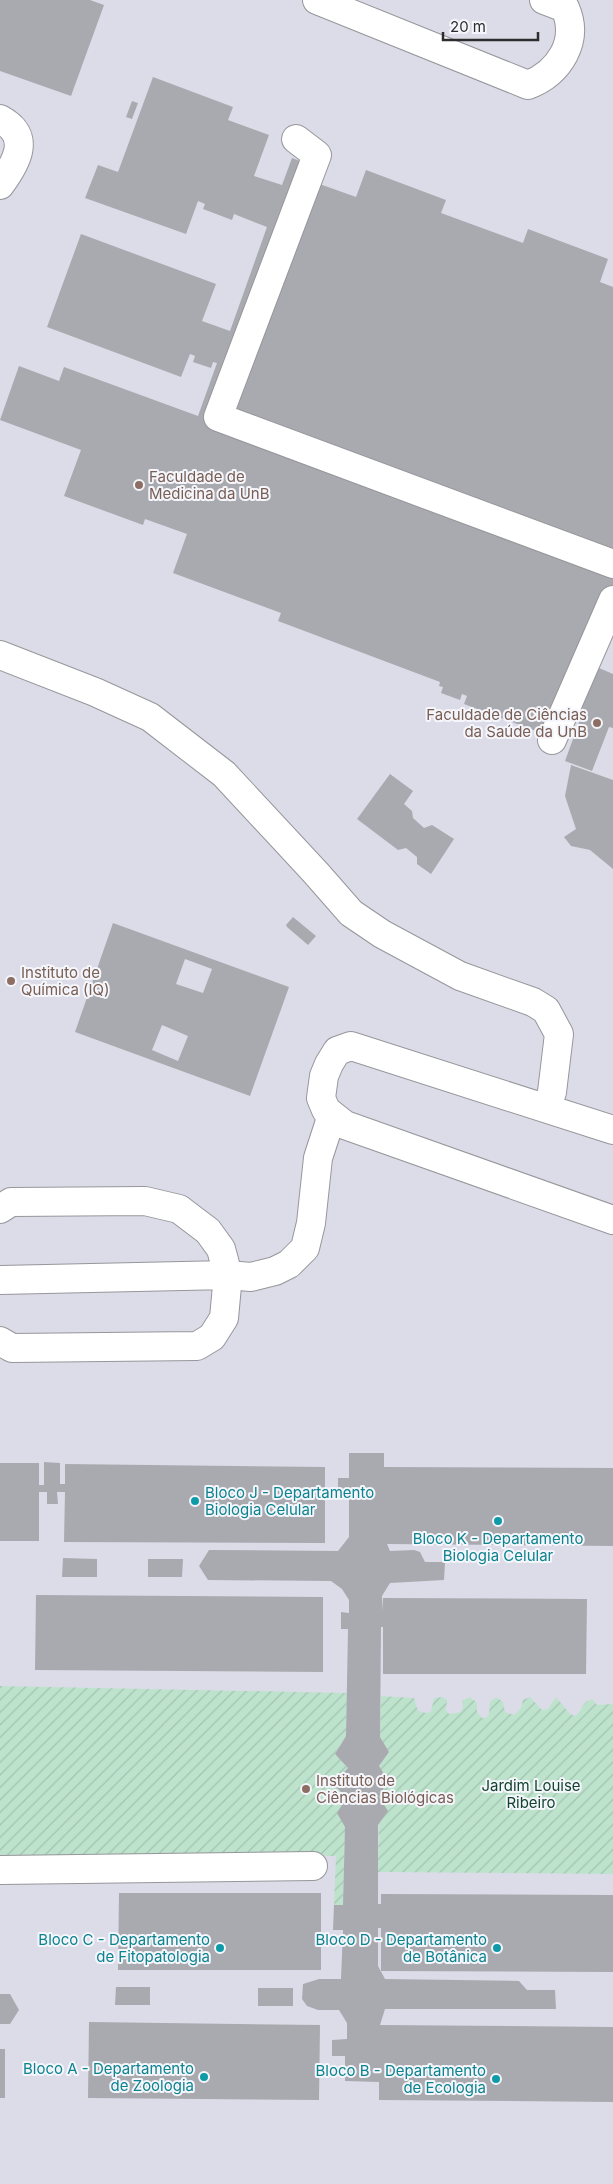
<svg xmlns="http://www.w3.org/2000/svg" width="613" height="2184" font-family="Inter,sans-serif">
<style>
.built{fill:#dcdce9}
.garden{fill:url(#garden-furrows)}
.building{fill:#a9aaaf;fill-rule:evenodd}
.lines{fill:none;stroke-linecap:round;stroke-linejoin:round}
.minor-casing{stroke:#96969b;stroke-width:30}
.minor{stroke:#fff;stroke-width:28}
.education-dot{fill:#8d6e63;stroke:#f5f6fb;stroke-width:2}
.culture-dot{fill:#0f9aa8;stroke:#f5f6fb;stroke-width:2}
.labels{text-anchor:middle;dominant-baseline:central;stroke-width:4;stroke-linejoin:round;paint-order:stroke}
.education-label{font-size:15px;fill:#785e54;stroke:#f5f6fb;text-anchor:start}
.culture-label{font-size:15px;fill:#0d838f;stroke:#f5f6fb;text-anchor:end}
.park-label{font-size:15px;fill:#12442d;stroke:#f5f6fb}
</style>
<defs>
<pattern id="garden-furrows" width="10" height="10" patternUnits="userSpaceOnUse" patternTransform="scale(1.25)"><rect width="10" height="10" fill="#bde3cd"/><path d="M-1 1l2-2M0 10L10 0M9 11l2-2" fill="none" stroke="#a3c3b0"/></pattern>
</defs>
<rect width="100%" height="100%" fill="#e8e8ee"/>
<path class="built" d="M0 0H613V2184H0Z"/>
<path class="garden" d="M0 1686 347 1693 346 1736 335 1754 348 1768 333 1783 346 1798 343 1905H334L336 1856 0 1859Z
M381 1696 414 1698 418 1711 426 1713 431 1712 434 1698 443 1697 447 1700 446 1710 449 1714 461 1712 463 1707 462 1701 470 1697 477 1703V1712L482 1718H486L489 1714 490 1702 496 1697 503 1702 505 1712 514 1715 521 1708 523 1700 530 1697 542 1710 548 1709 556 1697 570 1714 575 1716C583 1711 581 1702 592 1699L597 1705 613 1704V1874L378 1872 379 1797 388 1780 379 1766 389 1752 380 1737Z"/>
<path class="building" d="M0 0H90L104 5 71 96 0 71Z
M153 77 233 107 228 120 269 135 254 176 282 185 292 158 319 168 314 182 356 197 366 170 446 200 441 213 523 243 528 229 608 259 600 282 613 287V631L599 668 613 674V728L609 727 592 771 565 761 584 709 557 699 544 734 464 704 467 696 462 694 460 700 441 693 443 687 439 686 440 682 278 621 281 613 173 573 187 534 145 519 143 525 64 496 81 450 0 420 19 366 59 381 64 367 198 416 217 363 213 362 211 368 193 362 195 356 190 354 181 377 47 327 81 234 216 284 202 321 230 331 267 227 234 214 232 220 203 209 205 204 198 201 186 234 85 198 98 165 118 172Z
M132 101 138 103 132 119 126 117Z
M571 765 613 780V869L590 850 571 846 564 837 576 829 565 796Z
M390 774 413 791 404 804 412 811 413 818 424 828 432 825 454 839 431 874 417 864V857L406 848 398 850 357 819Z
M293 917 316 936 308 945 287 927 286 925Z
M113 923 289 987 250 1096 75 1032ZM185 959 212 969 203 993 176 984ZM162 1025 188 1036 178 1061 152 1050Z
M349 1453H384V1467L613 1468V1546L387 1544 390 1551 414 1550 420 1552 425 1562H445L444 1580 390 1583 382 1596V1611L383 1598 587 1599 586 1674H383V1627H381L380 1737 389 1752 379 1766 388 1780 379 1797 388 1811 378 1825V1904H381V1894L613 1895V1972L381 1971V1928H378V1966L385 1979 519 1981 527 1990H555L556 2009H385L380 2025 613 2027V2102L379 2100V2082L345 2081V2056H332V2040L347 2039V2023L339 2010H318L307 2006 302 1999 303 1984 319 1979H341L343 1930H333L334 1905H343L345 1827 337 1813 346 1798 333 1783 348 1768 335 1754 346 1736 348 1629H341V1612L349 1613V1600L342 1589 331 1581 208 1580 199 1566 209 1550 338 1551 349 1537V1497H338V1478H349Z
M44 1462 60 1463V1484H65V1464L325 1467V1543L64 1542 65 1492H57L58 1504H47V1492H39V1541H0V1463H39V1485H44Z
M63 1558 97 1559V1577H62Z
M148 1559H183L182 1577H148Z
M36 1595 323 1597V1672L35 1670Z
M119 1893H321V1970H118Z
M116 1987H150V2005H115Z
M258 1988H293V2006H258Z
M0 1994H10L19 2010 10 2024H0Z
M89 2022 320 2025 319 2100 88 2098Z
M0 2049H5V2098H0Z"/>
<g class="lines">
<defs>
<path id="minor" d="M317 0 528 85C559 73 580 41 565 8L544 0
M0 119C32 136 17 162 0 185
M296 139 317 155 218 417 613 564
M0 655 95 692 150 717 224 774 316 873 351 913 382 934 460 976 533 1002 546 1010 559 1034 552 1092 547 1107
M552 740 613 600
M613 1130 351 1046 337 1051 329 1064 324 1076 321 1098 326 1110 345 1125 613 1220
M0 1209 11 1202 145 1201 179 1209 208 1231 221 1249 228 1275 224 1318 212 1337 197 1346 12 1348 0 1341
M0 1280 228 1275 251 1277 275 1271 289 1264 305 1248 311 1223 318 1158 332 1115
M0 1870 313 1866"/>
</defs>
<use href="#minor" class="minor-casing"/>
<use href="#minor" class="minor"/>
</g>
<g class="education-dot">
<circle cx="139" cy="485" r="5"/>
<circle cx="597" cy="723" r="5"/>
<circle cx="11" cy="981" r="5"/>
<circle cx="306" cy="1789" r="5"/>
</g>
<g class="culture-dot">
<circle cx="195" cy="1501" r="5"/>
<circle cx="498" cy="1521" r="5"/>
<circle cx="220" cy="1948" r="5"/>
<circle cx="497" cy="1948" r="5"/>
<circle cx="204" cy="2077" r="5"/>
<circle cx="496" cy="2079" r="5"/>
</g>
<g class="labels">
<g class="education-label">
<text x="149" y="476">Faculdade de<tspan x="149" dy="17">Medicina da UnB</tspan></text>
<text x="587" y="714" text-anchor="end">Faculdade de Ciências<tspan x="587" dy="17">da Saúde da UnB</tspan></text>
<text x="21" y="972">Instituto de<tspan x="21" dy="17">Química (IQ)</tspan></text>
<text x="316" y="1780">Instituto de<tspan x="316" dy="17">Ciências Biológicas</tspan></text>
</g>
<g class="culture-label">
<text x="205" y="1492" text-anchor="start">Bloco J - Departamento<tspan x="205" dy="17">Biologia Celular</tspan></text>
<text x="498" y="1538" text-anchor="middle">Bloco K - Departamento<tspan x="498" dy="17">Biologia Celular</tspan></text>
<text x="210" y="1939">Bloco C - Departamento<tspan x="210" dy="17">de Fitopatologia</tspan></text>
<text x="487" y="1939">Bloco D - Departamento<tspan x="487" dy="17">de Botânica</tspan></text>
<text x="194" y="2068">Bloco A - Departamento<tspan x="194" dy="17">de Zoologia</tspan></text>
<text x="486" y="2070">Bloco B - Departamento<tspan x="486" dy="17">de Ecologia</tspan></text>
</g>
<g class="park-label">
<text x="531" y="1785">Jardim Louise<tspan x="531" dy="17">Ribeiro</tspan></text>
</g>
</g>
<path d="M443 32v8h95v-8" fill="none" stroke="#2d2d2f" stroke-width="2.5"/>
<text x="450" y="32" font-size="15" fill="#2d2d2f" stroke="#f5f6fb" stroke-width="4" paint-order="stroke">20 m</text>
</svg>
